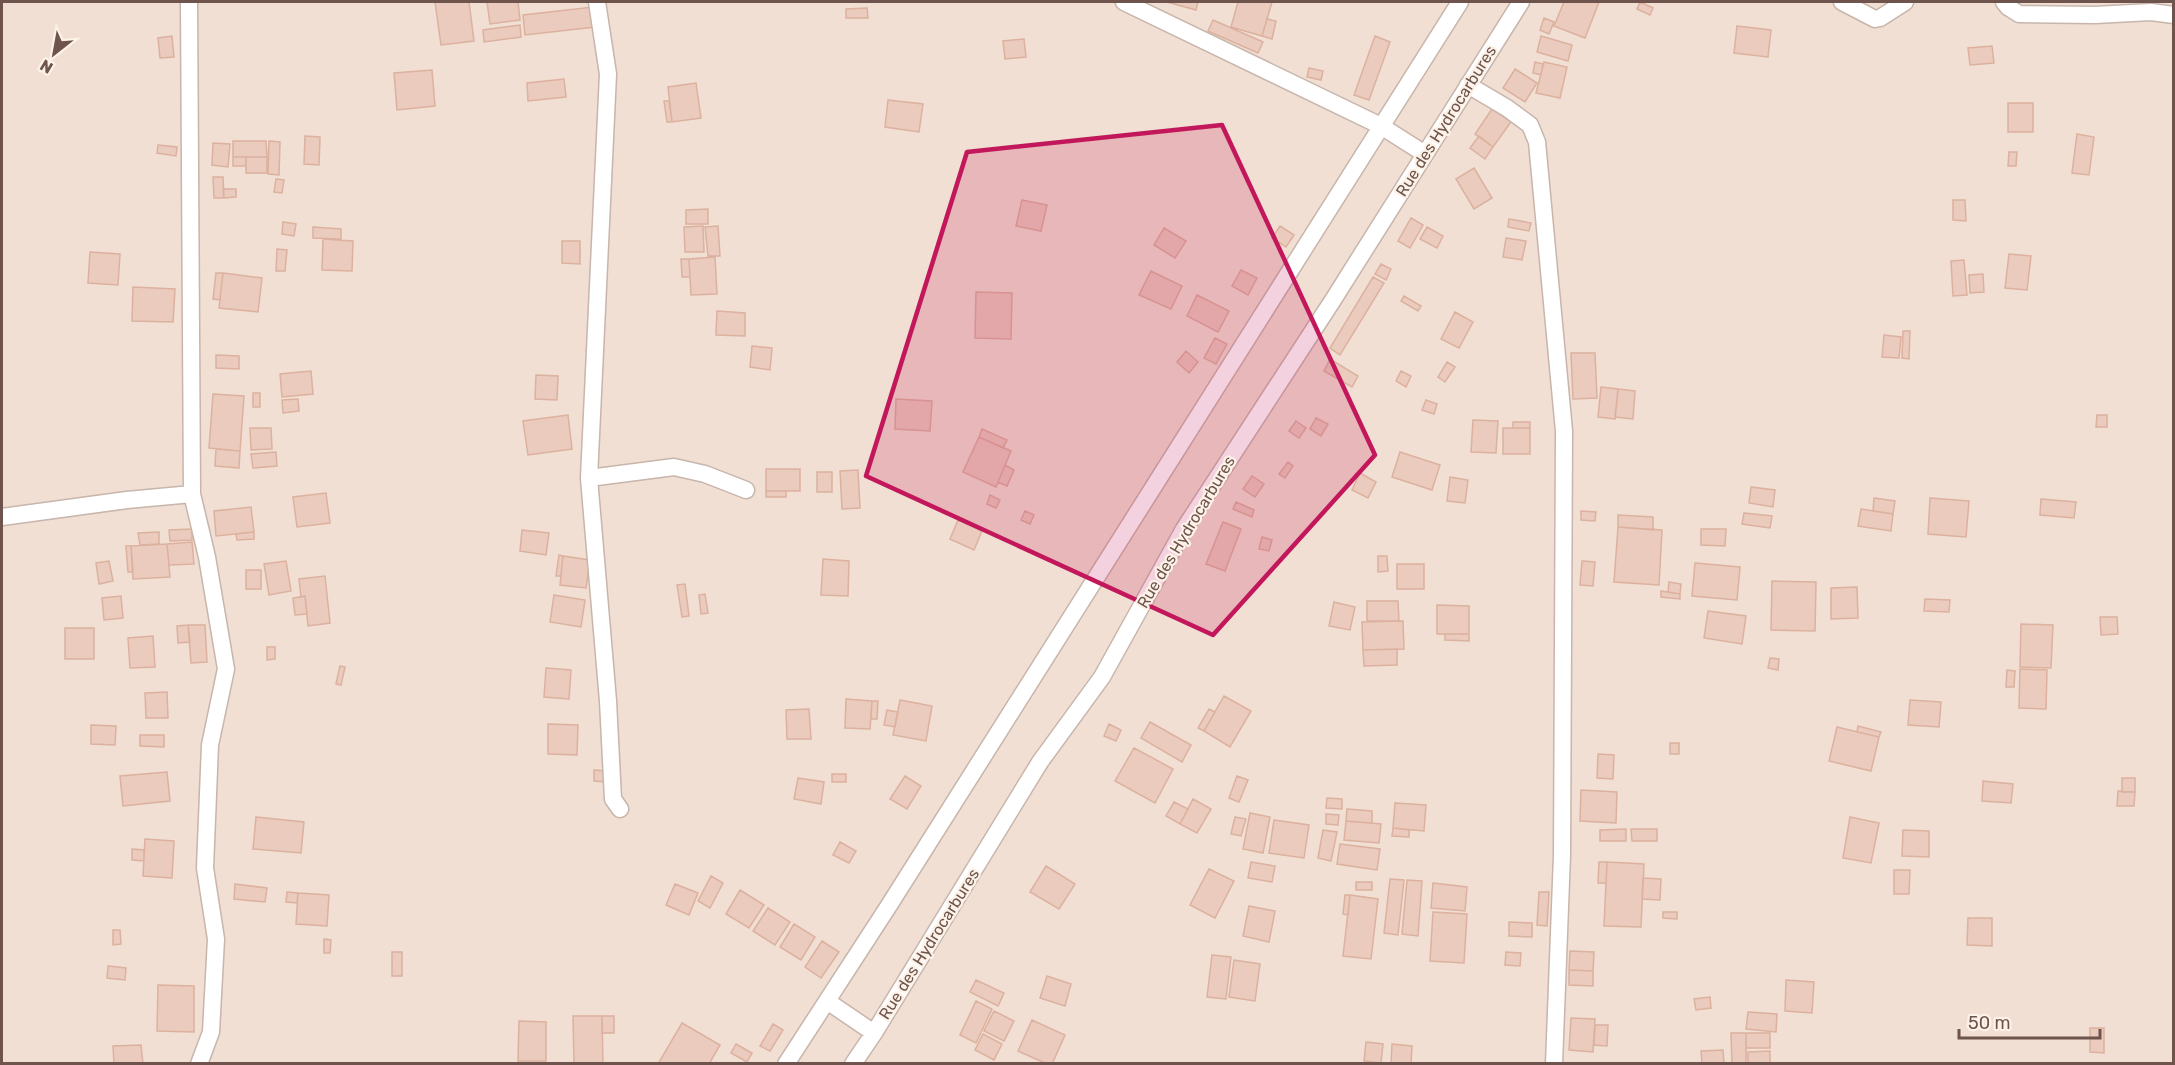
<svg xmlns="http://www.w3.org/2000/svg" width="2175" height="1065" font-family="Rubik,sans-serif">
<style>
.residential{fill:#f0dfd2}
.building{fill:#ebcbbd;stroke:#dcb19f;stroke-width:1.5}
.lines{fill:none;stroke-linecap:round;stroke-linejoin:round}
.minor-casing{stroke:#c8b5ab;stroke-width:19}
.minor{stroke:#fff;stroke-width:16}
.marked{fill:#c2185b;fill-opacity:0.2;stroke:#c2185b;stroke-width:4.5;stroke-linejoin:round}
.labels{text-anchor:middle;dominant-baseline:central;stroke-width:4.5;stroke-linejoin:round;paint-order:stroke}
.street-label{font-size:16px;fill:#6e544c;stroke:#fdf2e8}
</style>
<rect width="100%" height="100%" fill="#f9eee2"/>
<path class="residential" d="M2 2H2173V1063H2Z"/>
<path class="building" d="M435 2H469L474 41 441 45Z
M487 2H518L520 20 490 24Z
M1167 2H1198L1196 10Z
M1238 2H1272L1262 36 1231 27Z
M1564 2H1599L1585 38 1554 26Z
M1640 2 1653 8 1650 15 1637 9Z
M593 7 595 27 525 35 523 15Z
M867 8 868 18H846V9Z
M1544 18 1554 22 1549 34 1540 30Z
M1267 19 1276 21 1272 39 1262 36Z
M1213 20 1263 42 1258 53 1208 31Z
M520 25 521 37 484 42 483 30Z
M1737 26 1771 30 1768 57 1734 53Z
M172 36 174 57 160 58 158 38Z
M1375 36 1390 42 1369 100 1354 95Z
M1541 36 1572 45 1568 61 1537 52Z
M1024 39 1026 57 1005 59 1003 41Z
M1992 46 1994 63 1970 65 1968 48Z
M1535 62 1543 64 1541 75 1533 73Z
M1544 62 1567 67 1560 98 1536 93Z
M1309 68 1323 71 1321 80 1307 77Z
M1515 69 1537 83 1525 102 1503 88Z
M432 70 435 106 397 110 394 73Z
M564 79 566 97 528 101 527 83Z
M696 83 701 118 672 122 668 87Z
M888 100 923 104 919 132 885 127Z
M664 101H669L672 122H667Z
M2008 103H2033V132H2008Z
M1492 109 1511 122 1493 147 1475 134Z
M2077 134 2094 137 2089 175 2072 173Z
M305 136 320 137 319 165 304 164Z
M1479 136 1493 147 1485 159 1470 148Z
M233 141H266L267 157H233Z
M269 141 280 142 279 175 268 174Z
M213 143 230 144 228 167 212 165Z
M158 145 177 147 176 156 157 153Z
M2009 152H2017L2016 166H2008Z
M233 157H246V166H233Z
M246 157H267V173H246Z
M1474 168 1492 198 1474 209 1456 179Z
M213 177H223L224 198H214Z
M276 179 284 180 282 193 274 192Z
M223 189H236V197L224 198Z
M1022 200 1047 205 1041 231 1016 226Z
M1953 200H1965L1966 221 1953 220Z
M708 209V224H686V210Z
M1411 218 1423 225 1410 248 1398 241Z
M1509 219 1531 223 1529 231 1508 227Z
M283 222 296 224 294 236 282 234Z
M703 226 704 252H685L684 227Z
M718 226 720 256H708L705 227Z
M1280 226 1294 235 1286 247 1272 238Z
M313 227 341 229V239L313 238Z
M1427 227 1443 236 1437 248 1420 239Z
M1164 228 1186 241 1175 258 1154 245Z
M1506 238 1526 241 1522 260 1503 257Z
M323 239 353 241 352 271 322 270Z
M562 241H580V264L562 263Z
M277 249 287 250 285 271H276Z
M90 252 120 254 118 285 88 283Z
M2009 254 2031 256 2027 290 2005 288Z
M715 257 717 294 691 295 689 259Z
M681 259H689L690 277H682Z
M1964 260 1967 295 1953 296 1951 261Z
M1381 264 1391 269 1386 280 1375 274Z
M1241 270 1257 278 1248 295 1232 286Z
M1151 271 1182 286 1171 309 1139 295Z
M216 273H223L220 300 213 299Z
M223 273 262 278 258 312 219 308Z
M1983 274 1984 292 1970 293 1969 275Z
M1373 277 1384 283 1340 355 1330 348Z
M133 287 175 289 173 322 132 321Z
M976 292 1012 293 1011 339 975 338Z
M1197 295 1229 311 1218 332 1187 316Z
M1404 296 1421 306 1418 311 1401 301Z
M717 311 745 313V336L716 335Z
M1455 312 1473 322 1459 348 1441 339Z
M1903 331H1910L1909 359 1902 358Z
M1884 335 1901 337 1899 358 1882 357Z
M1215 338 1227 344 1216 364 1204 358Z
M752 346 772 348 770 370 750 367Z
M1186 351 1198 362 1189 373 1177 362Z
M1571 353H1595L1597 398 1573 399Z
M216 355 239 356V369L216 368Z
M1330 359 1358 376 1352 387 1324 371Z
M1447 362 1455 367 1445 382 1438 377Z
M311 371 313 394 282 397 280 374Z
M1401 371 1411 376 1406 387 1396 381Z
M536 375 558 376 557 400 535 399Z
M1601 387 1618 389 1615 419 1598 417Z
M1618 389 1635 391 1633 419 1615 417Z
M253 393H260V407H253Z
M213 394 244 396 240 451 209 448Z
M298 399 299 411 283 413 282 400Z
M896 399 932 401 930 431 895 429Z
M1426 400 1437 404 1434 414 1422 410Z
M568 415 572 449 528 455 523 421Z
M2097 415H2107V427H2096Z
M1316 418 1328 424 1321 436 1310 429Z
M1473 420 1498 421 1496 453 1471 452Z
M1296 421 1306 428 1299 438 1289 431Z
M1513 422H1530V428H1513Z
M250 428H271L272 449 251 450Z
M1503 428H1530V454H1503Z
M982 429 1007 440 1003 448 979 437Z
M979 437 1011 451 996 487 963 472Z
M216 449 240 451 239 468 215 466Z
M276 452 277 466 253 468 251 454Z
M1400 452 1440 465 1432 490 1392 477Z
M1288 462 1293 466 1285 478 1279 474Z
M1005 465 1014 470 1007 486 998 482Z
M766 469H800V491H766Z
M858 470 860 508 842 509 840 471Z
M817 472H832V492H817Z
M1360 473 1376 482 1368 498 1352 490Z
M1252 476 1264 484 1255 497 1243 489Z
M1450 477 1468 480 1465 503 1447 501Z
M1751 487 1775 490 1773 507 1749 503Z
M766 491H786V497H766Z
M326 493 330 523 297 527 293 497Z
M990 495 1000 500 996 508 987 504Z
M1874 498 1895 501 1893 514 1873 511Z
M1930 498 1969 501 1966 537 1928 534Z
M2041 499 2076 502 2074 518 2040 515Z
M1236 502 1254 510 1252 517 1233 509Z
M251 507 254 532 216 536 214 511Z
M1861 509 1893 514 1891 531 1858 526Z
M1025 511 1034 515 1030 524 1021 520Z
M1581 511 1596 512 1595 521 1581 520Z
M1744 513 1772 516 1770 528 1742 524Z
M1618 515 1653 517V530L1618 527Z
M958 520 982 531 974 550 950 539Z
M1223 522 1241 529 1225 571 1206 564Z
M1618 527 1662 530 1659 585 1614 582Z
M192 529V540L170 541 169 530Z
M1701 529H1726L1725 546 1701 545Z
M522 530 549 533 546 555 520 551Z
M159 532V544L140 545 138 533Z
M254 532V539L237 540 236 534Z
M1262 537 1272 540 1269 551 1259 549Z
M192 542 194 564 169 565 167 544Z
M167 544 170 577 133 579 131 546Z
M126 546H131L133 572H128Z
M559 555 563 556 561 576H556Z
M563 556 590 560 586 588 560 585Z
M1378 556H1387L1388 571 1378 572Z
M823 559 849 561 848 596 821 595Z
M109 561 113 581 99 584 96 563Z
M286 561 291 591 269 595 264 564Z
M1582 561 1595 562 1593 586 1580 585Z
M1695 563 1740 567 1737 600 1692 596Z
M1397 564H1424V589H1397Z
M246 570H261V589H246Z
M325 576 330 623 308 626 305 596 301 597 299 579Z
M1772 581 1816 582 1815 631 1771 630Z
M1669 582 1681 584 1680 594 1668 592Z
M685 584 689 616 682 617 677 585Z
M1857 587 1858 618 1831 619V588Z
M1661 591 1680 594V599L1661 597Z
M705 594 708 613 701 614 699 595Z
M554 595 585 600 581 627 550 622Z
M121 596 123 618 104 620 102 598Z
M305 596 307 614 295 615 293 598Z
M1925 599 1950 600 1949 612 1924 611Z
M1367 601H1398L1399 621H1367Z
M1334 602 1355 607 1350 630 1329 626Z
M1437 605 1469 606V634H1437Z
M1708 611 1746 616 1742 644 1704 638Z
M2100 617H2117L2118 634 2101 635Z
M1403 621 1404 649 1363 650 1362 622Z
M2021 624 2053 625 2051 668 2020 667Z
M188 625 190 642 178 643 177 626Z
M188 625H205L207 662 191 663Z
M65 628H94V659H65Z
M1445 634H1469V641L1445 640Z
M153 636 155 667 130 668 128 638Z
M267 647H275V659L267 660Z
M1397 649V665L1364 666 1363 650Z
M1770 658 1779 659 1778 670 1768 668Z
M340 666 345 667 341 685 336 684Z
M546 668 571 670 569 699 544 697Z
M2020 669 2047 670 2046 709 2019 708Z
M2007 670 2015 671 2014 687H2006Z
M167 692 168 718H146L145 693Z
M1224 696 1251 711 1230 747 1204 731Z
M846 699 872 701 870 729 845 728Z
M900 700 932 706 926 741 893 735Z
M1910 700 1941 702 1939 727 1908 725Z
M872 701H878L877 719H871Z
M809 709 811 739H787L786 710Z
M1209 709 1215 712 1204 731 1198 728Z
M887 710 898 712 895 727 884 725Z
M1150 722 1191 745 1182 762 1141 738Z
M548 724 578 725 577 755 548 754Z
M1109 724 1121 730 1116 741 1104 736Z
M91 725 116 726 115 745 91 744Z
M1858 726 1881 732 1879 737 1857 732Z
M1837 727 1879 737 1871 771 1829 761Z
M140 735H164V747L140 746Z
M1670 743H1679V754H1670Z
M1134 748 1173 769 1155 803 1115 781Z
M1598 754 1614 755 1613 779 1597 778Z
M594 770 606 771 605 782 594 781Z
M167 772 170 801 123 806 120 776Z
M832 774H846V782H832Z
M905 776 921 786 907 809 890 799Z
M1237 776 1248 780 1239 802 1229 798Z
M798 778 824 782 821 804 794 799Z
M2122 778H2135V792H2122Z
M1983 781 2013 784 2011 803 1982 801Z
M1581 790 1617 792 1616 823 1580 821Z
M2118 791 2135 792 2134 806H2117Z
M1327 798 1342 799V809L1326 808Z
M1193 799 1211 809 1197 833 1180 824Z
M1174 802 1188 809 1180 824 1166 816Z
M1395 803 1426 805 1424 831 1393 828Z
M1347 809 1372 811V823L1346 821Z
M1250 813 1270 817 1263 853 1243 849Z
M1326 814 1339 815 1338 825 1326 824Z
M256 817 304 822 301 853 253 849Z
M1235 817 1246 819 1241 836 1231 834Z
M1850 817 1879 823 1871 863 1843 858Z
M1274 820 1309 825 1304 858 1269 853Z
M1346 821 1381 824 1379 843 1344 840Z
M1393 828 1409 830V837L1392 836Z
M1626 829V841H1600V830Z
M1631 829H1657V841H1632Z
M1323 830 1337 832 1331 861 1318 858Z
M1903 830 1929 831V857L1902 856Z
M145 839 174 841 172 878 143 876Z
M840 842 856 851 849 863 833 855Z
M1340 844 1380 849 1377 870 1337 864Z
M132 849 144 850V861L132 860Z
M1251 862 1275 866 1272 882 1248 878Z
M1599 862H1607L1606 883H1598Z
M1607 862 1644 864 1641 927 1604 926Z
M1046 866 1075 884 1059 909 1030 892Z
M1209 869 1234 881 1215 918 1190 905Z
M1894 870H1910L1909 894H1894Z
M711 876 723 883 710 908 698 901Z
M1643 878 1661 879 1660 900 1642 899Z
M1390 879 1404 880 1398 935 1384 933Z
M1407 880 1422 881 1418 936 1402 934Z
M1356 882H1372V890H1356Z
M1433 883 1467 887 1465 911 1431 908Z
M235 884 267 888 265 902 234 899Z
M675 884 698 893 689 915 666 905Z
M740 890 764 905 749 928 726 914Z
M287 892 298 893 297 903 286 902Z
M1539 892H1549L1547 926 1537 925Z
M298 893 329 895 327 926 296 924Z
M1345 895H1350L1348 915 1343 914Z
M1350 895 1378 899 1371 959 1343 956Z
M1249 906 1275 911 1269 942 1243 936Z
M768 908 790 922 775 945 753 931Z
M1433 912 1467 914 1464 963 1430 961Z
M1663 912H1677V919L1663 918Z
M1968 918H1992V946L1967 945Z
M1509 922 1532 923V937L1509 936Z
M794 924 815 937 801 960 780 947Z
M113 930H120L121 944 113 945Z
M324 939 331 940 330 953H324Z
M822 941 839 952 821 978 805 967Z
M1570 951 1594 952 1593 971 1569 970Z
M392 952H402V976H392Z
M1506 952 1521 953 1520 966 1505 965Z
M1212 955 1231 957 1226 999 1207 997Z
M1234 960 1260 964 1255 1001 1229 997Z
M108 966 126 968 125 980 107 978Z
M1569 970 1593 971V986L1569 985Z
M1047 976 1071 984 1065 1006 1040 998Z
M976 980 1004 993 998 1006 970 992Z
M1786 980 1814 982 1812 1013 1785 1011Z
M158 985 194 986V1032L157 1031Z
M1710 997 1711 1008 1696 1010 1694 999Z
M976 1001 992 1009 976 1043 960 1035Z
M994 1011 1014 1021 1004 1041 984 1031Z
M1748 1012 1777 1014 1776 1032 1746 1029Z
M573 1016H602L603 1064H574Z
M602 1016H614V1033H602Z
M1571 1018 1595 1019 1593 1052 1569 1050Z
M1032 1020 1065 1035 1052 1064H1047L1018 1051Z
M519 1021 546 1022V1061H518Z
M682 1023 720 1045 709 1064H658Z
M773 1024 783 1030 770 1051 760 1046Z
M1595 1025H1608L1607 1046 1594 1045Z
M2090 1028H2104V1053L2090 1052Z
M1731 1033H1746V1064H1732Z
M1746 1033H1770V1048H1746Z
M983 1034 1002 1044 994 1060 975 1050Z
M1366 1042 1383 1044 1381 1063 1364 1061Z
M736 1044 752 1053 747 1062 731 1053Z
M1392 1044 1412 1046 1411 1064H1391Z
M141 1045 143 1064H114L113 1046Z
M1723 1050 1724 1064H1702L1701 1051Z
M1770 1051V1064H1748V1052Z"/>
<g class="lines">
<defs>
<path id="minor" d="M189 2 192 494 207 557 226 669 210 745 205 868 216 939 211 1032 199 1064
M597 2 608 74 589 478 608 701 613 799 620 809
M1124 2 1381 126 1425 154
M1842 2 1875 19 1880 18 1905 2
M2004 2 2008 7 2019 14 2095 15 2151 12 2174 15
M1468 85 1507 108 1530 125 1537 142 1564 431 1562 855 1554 1064
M589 478 674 467 705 474 746 490
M2 517 127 500 192 494
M827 1001 874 1033
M786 1064 888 907 1460 2
M853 1064 874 1033 1040 762 1102 677 1184 529 1333 300 1521 2"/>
</defs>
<use href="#minor" class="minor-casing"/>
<use href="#minor" class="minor"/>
</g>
<path class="marked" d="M1222 125 1375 455 1213 635 866 476 967 152Z"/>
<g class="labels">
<g class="street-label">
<text transform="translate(1446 121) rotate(-58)">Rue des Hydrocarbures</text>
<text transform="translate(1186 532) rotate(-59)">Rue des Hydrocarbures</text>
<text transform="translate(929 944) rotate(-58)">Rue des Hydrocarbures</text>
</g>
</g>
<rect width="2175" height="1065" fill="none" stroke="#6e544c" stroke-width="6"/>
<g transform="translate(54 54) rotate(211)" stroke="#fdf2e8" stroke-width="4.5" paint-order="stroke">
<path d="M0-4.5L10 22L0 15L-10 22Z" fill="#6e544c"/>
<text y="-9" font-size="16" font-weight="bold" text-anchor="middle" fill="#6e544c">N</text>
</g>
<path d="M1959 1029v9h141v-9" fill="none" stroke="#6e544c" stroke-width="3"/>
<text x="1968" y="1029" font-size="18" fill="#6e544c" stroke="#fdf2e8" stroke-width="4.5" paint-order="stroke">50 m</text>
</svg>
